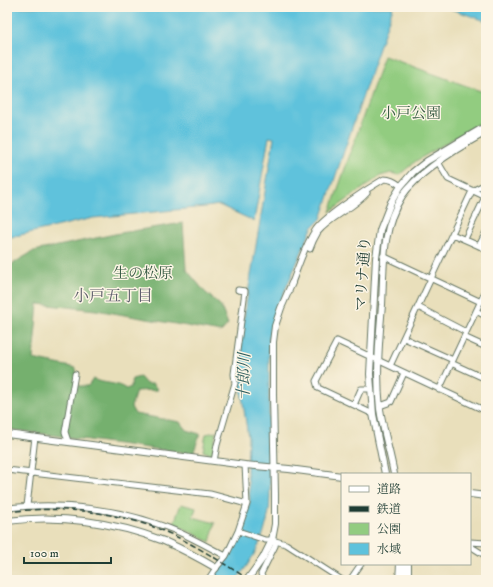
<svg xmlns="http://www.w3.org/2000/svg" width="493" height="587" font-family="'IM FELL DW Pica','Noto Serif JP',serif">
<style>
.green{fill:#92cc80;stroke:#58845a}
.forest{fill:#75b06e;stroke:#4a7651}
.water{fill:#5ec2dc;stroke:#3e8088}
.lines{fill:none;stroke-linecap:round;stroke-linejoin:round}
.minor-casing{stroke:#667663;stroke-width:7}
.tertiary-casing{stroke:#667663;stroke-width:8}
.primary-casing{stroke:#667663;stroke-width:10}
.minor{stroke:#fff;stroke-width:5}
.tertiary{stroke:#fff;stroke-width:6}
.primary{stroke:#fff;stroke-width:8}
.rail{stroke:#1f3d34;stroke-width:1.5;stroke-dasharray:6 3;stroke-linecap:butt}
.labels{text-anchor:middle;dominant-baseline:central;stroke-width:3;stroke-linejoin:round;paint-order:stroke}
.park-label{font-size:15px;fill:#365a43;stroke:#fcf5e5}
.street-label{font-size:15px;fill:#1f3d34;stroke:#fcf5e5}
.neighbourhood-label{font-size:16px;fill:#5e5f6c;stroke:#fcf5e5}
.water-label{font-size:16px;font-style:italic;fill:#2f5e5e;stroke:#fcf5e5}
</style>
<rect width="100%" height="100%" fill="#fcf5e5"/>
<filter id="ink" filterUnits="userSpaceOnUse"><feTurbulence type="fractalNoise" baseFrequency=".025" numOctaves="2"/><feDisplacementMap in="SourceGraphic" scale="8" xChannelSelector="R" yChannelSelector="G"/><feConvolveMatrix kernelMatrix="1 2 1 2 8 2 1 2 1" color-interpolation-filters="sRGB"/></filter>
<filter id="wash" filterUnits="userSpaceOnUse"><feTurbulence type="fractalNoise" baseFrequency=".012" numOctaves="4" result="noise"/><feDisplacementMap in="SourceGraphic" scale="16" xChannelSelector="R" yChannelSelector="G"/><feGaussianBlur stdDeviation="0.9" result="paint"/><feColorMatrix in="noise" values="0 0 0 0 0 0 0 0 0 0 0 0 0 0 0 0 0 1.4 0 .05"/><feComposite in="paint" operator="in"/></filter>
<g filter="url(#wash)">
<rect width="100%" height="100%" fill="#e9dfbb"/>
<path class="green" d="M384 56 486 93V119L416 161 399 175 391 173 380 176 330 212Z
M216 432 213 455 203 451 206 434Z
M181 504 196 508 193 517 215 523 210 542 174 523Z"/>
<path class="forest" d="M183 223 186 269 205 292 220 305 228 324 221 332 96 310 38 304 33 359 76 368 78 386H88L93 379C103 384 117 382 126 389L131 387 132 379 140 377 146 384H153L158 390 136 391 131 407 135 414 180 422 186 430 200 434 193 454 7 429V267L34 251 120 233Z"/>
<path class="water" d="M7 7H393L321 219 312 228 276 311 269 338V450C271 461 270 472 270 483 270 492 270 502 269 511 265 537 253 560 236 580H212L237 542 245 523 250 500 247 472 248 437 241 389 237 376 242 329 274 138 269 137 254 221 219 205 205 207 93 218 7 238Z
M445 7H486V21Z"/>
</g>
<g filter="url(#ink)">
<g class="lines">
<defs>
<path id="minor" d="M438 162 448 179 486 197
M452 234 486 249
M465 239 485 197
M479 246 486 232
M310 249C312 243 315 237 318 232 330 217 354 208 367 193
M383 256 481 302
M292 283C299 265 305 244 316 229 328 214 367 189 384 179 391 179 395 182 401 186
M418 307 466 332
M476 311 486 316
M464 337 486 347
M404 338 453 360
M451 363 486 379
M390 366 472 191 486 184
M439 390 486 290
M354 405 361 389H371
M380 406 391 402 404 373
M373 414 318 388 316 381 337 341 486 411
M68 441 65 432 75 374
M214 461 217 445 235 383 234 374 245 291 238 290
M7 470 210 494 247 504
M27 506 35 437
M7 508C61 502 115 508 166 527 186 534 206 546 226 556
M238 531 247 504 245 465
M470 542 486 543
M470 546 486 556
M208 580 216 568 226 556 238 531 265 540H272L286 544 342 580
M263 580 261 574 275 546 276 541
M350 580 361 564"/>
<path id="tertiary" d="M7 434 245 465 289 469 342 476
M385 474 373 414 370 374 376 258 380 230 391 202 401 186 413 172 427 161 486 126
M394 474C390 452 383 430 380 409 376 374 379 340 382 305 384 268 381 229 402 196 419 171 459 147 486 132
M470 494 486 496
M7 521C59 514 115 522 164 541 182 549 199 558 216 568
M247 580 263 558 272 540 275 524V494L273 395V342L275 326 281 308 292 283"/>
<path id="primary" d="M400 580 401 564
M407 580V564"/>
</defs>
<use href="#minor" class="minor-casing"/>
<use href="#tertiary" class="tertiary-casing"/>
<use href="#primary" class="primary-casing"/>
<use href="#minor" class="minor"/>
<use href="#tertiary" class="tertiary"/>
<use href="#primary" class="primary"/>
<path class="rail" d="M7 512C65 505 127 512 179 538 204 550 227 566 250 580"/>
</g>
</g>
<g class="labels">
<g class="park-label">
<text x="411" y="113">小戸公園</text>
<text x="143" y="273">生の松原</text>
</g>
<g class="street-label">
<text transform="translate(363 274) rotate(-86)">マリナ通り</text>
</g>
<g class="neighbourhood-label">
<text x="113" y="296">小戸五丁目</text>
</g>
<g class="water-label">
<text transform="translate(244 377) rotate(-89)">十郎川</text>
</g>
</g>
<rect width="493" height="587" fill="none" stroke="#fcf5e5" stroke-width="24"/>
<rect x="341" y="473" width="130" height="92" fill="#fcf5e5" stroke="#a4ab9e"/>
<rect x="349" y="486" width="20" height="6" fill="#ffffff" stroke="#a4ab9e"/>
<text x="377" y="493" font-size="12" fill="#1f3d34">道路</text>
<rect x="349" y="506" width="20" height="6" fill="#1f3d34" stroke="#a4ab9e"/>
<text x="377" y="513" font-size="12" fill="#1f3d34">鉄道</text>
<rect x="349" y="523" width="20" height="12" fill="#92cc80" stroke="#a4ab9e"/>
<text x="377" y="533" font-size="12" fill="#1f3d34">公園</text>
<rect x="349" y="543" width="20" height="12" fill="#5ec2dc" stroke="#a4ab9e"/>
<text x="377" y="553" font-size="12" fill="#1f3d34">水域</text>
<path d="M24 557v6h87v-6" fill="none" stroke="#1f3d34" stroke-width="2"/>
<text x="30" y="557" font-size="12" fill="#1f3d34" stroke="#fcf5e5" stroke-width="3" paint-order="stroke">100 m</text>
</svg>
